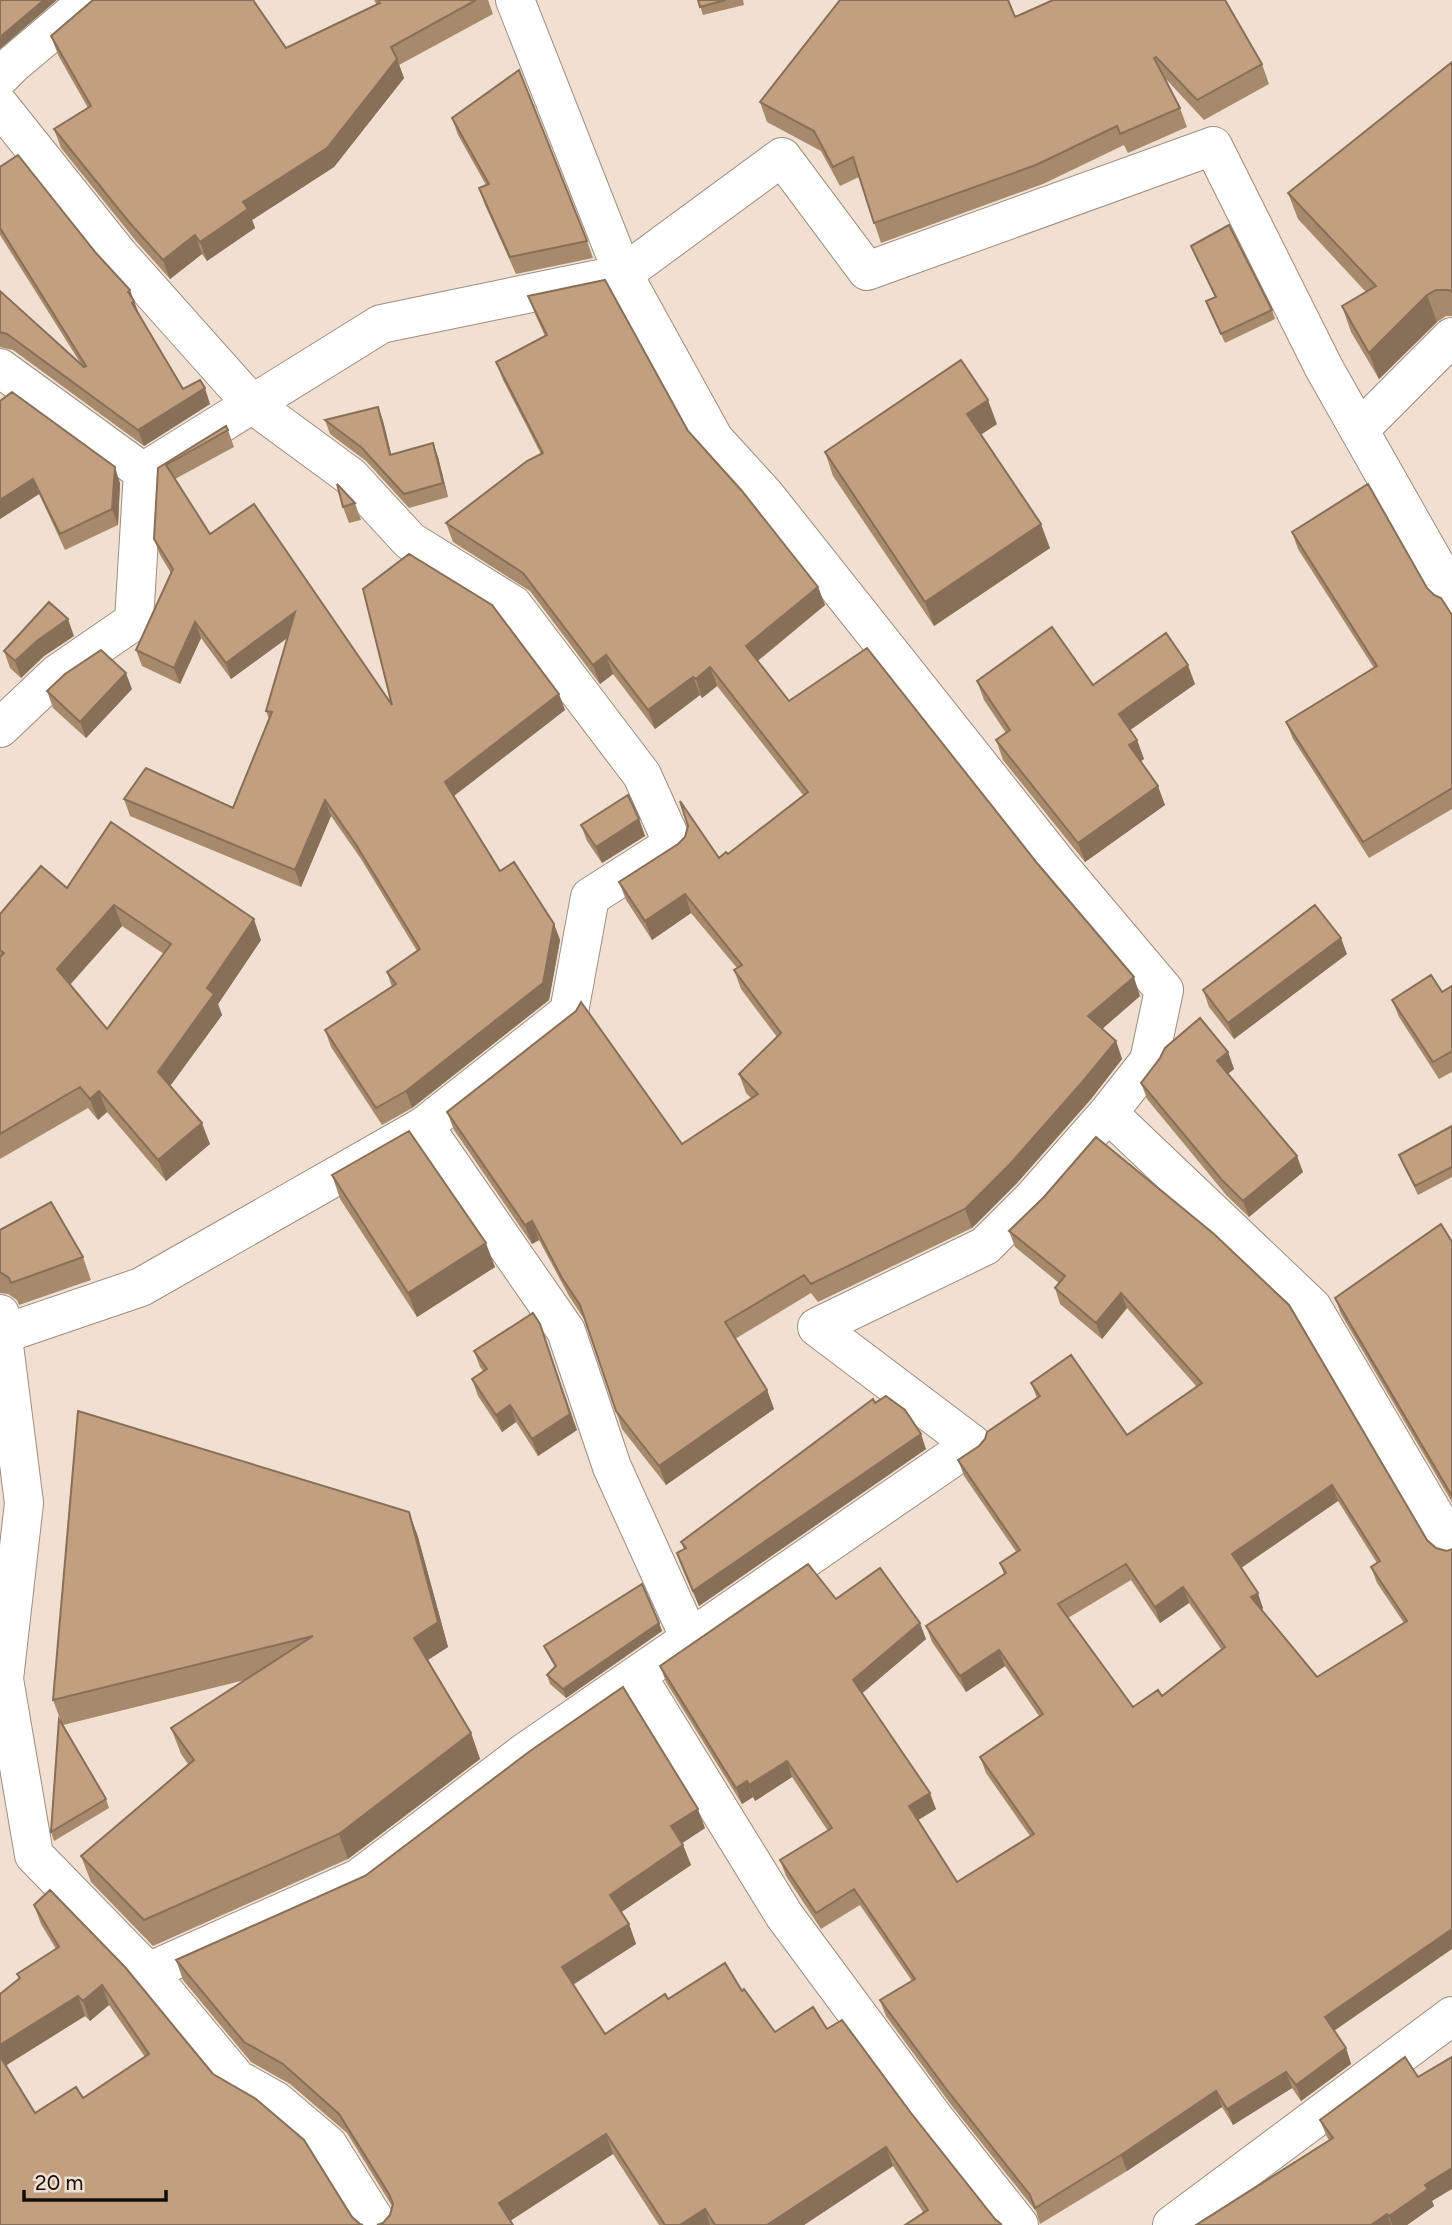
<svg xmlns="http://www.w3.org/2000/svg" width="1452" height="2225" font-family="Figtree,sans-serif">
<style>
.lines{fill:none;stroke-linecap:round;stroke-linejoin:round}
.minor-casing{stroke:#9c8d7f;stroke-width:40}
.minor{stroke:#fff;stroke-width:38}
.wall{fill:#a7896c;fill-rule:evenodd}
.shaded-wall{fill:#886f58}
.building{fill:#c29f7e;stroke:#886f58;stroke-width:2;fill-rule:evenodd}
</style>
<rect width="100%" height="100%" fill="#f1e0d1"/>
<g class="lines">
<defs>
<path id="minor" d="M515 0 623 274 714 439 765 495 1061 868 1164 990 1149 1061 1108 1113 1312 1307 1452 1545
M0 77 12 65 89 0
M0 106 119 255 252 404 350 476 410 541 513 605 642 775 673 844 590 897 569 1012 424 1126 141 1287 3 1334
M0 368 143 472
M1359 430 1452 337
M0 728 57 674 134 621 143 472 381 324 623 274 782 157 867 271 1213 146 1324 368 1452 594
M424 1126 566 1331 612 1467 690 1639
M0 1314 24 1503 4 1679 34 1855 148 1972 359 1878 524 1753 972 1444 817 1327 985 1246 1033 1198 1108 1113
M637 1676 784 1915 935 2119 1019 2225
M148 1972 237 2079 276 2101 328 2145 378 2225
M1172 2225 1452 2016"/>
</defs>
<use href="#minor" class="minor-casing"/>
<use href="#minor" class="minor"/>
</g>
<path class="wall" d="M374 0H488L493 14 399 65 404 78 334 167 252 220 255 228 207 261 202 254 170 279 136 241 61 148 54 129 88 108 58 55 51 36 286 48 377 5Z
M698 0H743L744 5 703 15Z
M1015 17 1262 64 1269 84 1204 120 1165 78 1180 108 1187 127 1128 153 1124 145 1043 184 881 243 859 177 840 186 821 151 767 122 760 102Z
M1452 62V316H1446L1437 322 1379 379 1351 332 1342 306 1366 292 1298 219 1288 193Z
M452 118 587 241 593 258 516 274 485 205 479 188 486 185 458 135Z
M0 167 132 298 140 316 183 389 210 404 144 446 13 350 0 347V291L81 364 0 235Z
M1191 246 1272 310 1275 319 1225 343 1206 301 1215 297Z
M528 296 688 431 818 587 825 605 758 661 789 701 1140 996 1102 1029 1116 1041 1122 1059 1091 1099 1017 1183 972 1228 818 1302 811 1293 735 1339 767 1390 774 1409 666 1485 622 1429 586 1322 569 1296 539 1240 532 1244 454 1130 447 1112 682 1144 751 1098 746 1093 739 1074 777 1037 741 989 734 970 737 968 691 913 652 940 626 900 619 882 728 854 803 795 717 686 702 698 700 695 655 729 613 674 600 684 530 591 453 542 446 523 541 454 503 380 496 362 545 336 535 314Z
M0 401 120 483 118 525 65 550 39 494 0 519Z
M378 407 383 421 391 455 433 443 438 457 448 497 409 508 366 461 330 434 325 420Z
M997 424 981 434 1050 548 934 626 833 476 825 452Z
M228 430 234 447 175 479 210 534 392 705 565 710 454 796 500 871 554 924 560 940 549 1000 412 1108 382 1125 331 1047 325 1030 392 987 387 972 417 951 361 859 331 816 301 887 130 816 124 799 233 808 269 719 266 711 287 638 231 679 201 638 180 684 142 666 136 650 171 573 160 555 154 539 158 468Z
M355 503 361 520 349 523 343 507Z
M1292 532 1427 588 1452 615V809L1369 858 1293 739 1286 722 1374 668 1298 549Z
M74 636 44 656 21 678 10 668 4 651Z
M977 681 1093 685 1195 684 1130 730 1137 740 1144 759 1141 761 1165 805 1085 862 1003 760 996 740 1006 733 984 700Z
M132 689 86 738 53 708 47 691Z
M639 819 645 836 602 863 587 841 581 825Z
M67 888 261 940 218 1004 222 1015 170 1086 210 1144 166 1181 107 1112 98 1120 88 1108 0 1159V914ZM122 926 164 954 107 1029 70 985Z
M1347 954 1234 1039 1209 1007 1203 990Z
M1452 986V1072L1439 1079 1399 1017 1392 1000 1442 992Z
M1228 1052 1234 1069 1228 1074 1303 1172 1249 1217 1227 1196 1147 1099 1141 1083Z
M1452 1126V1177L1418 1195 1402 1163 1399 1155Z
M332 1175 495 1267 417 1317 340 1199Z
M1044 1197 1427 1540 1334 2031 1346 2048 1351 2064 1301 2101 1292 2088 1233 2125 1222 2107 1127 2171 1040 2224 1036 2211 952 2106 886 2016 880 2000 912 1981 860 1905 821 1929 786 1876 780 1860 828 1831 792 1777 755 1801 753 1797 742 1804 666 1682 660 1666 836 1599 926 1639 862 1693 936 1809 918 1820 957 1882 1030 1836 986 1773 980 1757 1039 1716 1005 1666 966 1692 932 1642 926 1626 1004 1574 1000 1563 1017 1553 964 1476 958 1460 979 1446 1037 1398 1031 1383 1127 1435 1197 1387 1127 1308 1102 1339 1060 1304 1055 1288 1059 1283 1015 1247 1009 1231ZM1338 1501 1377 1563 1371 1567 1377 1583 1404 1623 1317 1677 1262 1610 1263 1608 1241 1568ZM1131 1580 1160 1623 1189 1603 1221 1649 1162 1696 1133 1707 1068 1618Z
M0 1230 83 1257 91 1280 19 1305 17 1300 8 1294 0 1293Z
M1452 1242V1502L1341 1314 1335 1298Z
M474 1351 577 1430 538 1456 516 1422 502 1432 478 1396 472 1379 483 1371 480 1367Z
M875 1403 926 1449 699 1606 682 1568 677 1553 684 1549 681 1542Z
M409 1512 418 1537 448 1647 428 1660 471 1733 480 1759 348 1859 153 1946 91 1882 81 1856 188 1764 181 1754 171 1728 245 1680 63 1725 106 1799 109 1808 54 1841 51 1832 62 1724 53 1700Z
M659 1623 662 1631 566 1698 550 1684 547 1675 555 1667 548 1655 544 1646Z
M705 1828 682 1843 691 1865 621 1912 629 1924 636 1944 573 1985 605 2034 668 1999 742 1991 775 2032 827 2029 911 2113 995 2219 1002 2225H905L923 2212 893 2166 804 2225H659L613 2154 510 2221 383 2223 390 2215 392 2206 347 2133 290 2084 251 2062 183 1980 176 1960Z
M34 1905 213 2074 360 2224 0 2225V1994L19 1979 17 1974 56 1949 41 1924ZM109 2005 145 2057 83 2098 35 2113 6 2065 85 2016 90 2021Z
M1320 2120 1432 2201 1434 2206 1407 2225H1196L1329 2140 1327 2137Z"/>
<path class="shaded-wall" d="M44 0H57L0 49V37Z
M397 59 404 78 334 167 252 220 255 228 207 261 200 242Z
M195 235 202 254 170 279 163 260Z
M130 290 140 317 138 318 128 292Z
M1427 295 1437 322 1379 379 1369 353Z
M205 388 210 404 144 446 138 430Z
M988 400 997 424 976 438 967 414Z
M378 407 383 421 395 469 390 455Z
M433 443 438 457 448 497 443 483Z
M115 467 120 483 118 525 112 509Z
M33 479 39 494 0 519V500Z
M1041 524 1050 548 934 626 925 602Z
M818 587 825 605 753 664 746 646Z
M295 612 301 628 231 679 226 663Z
M68 619 74 636 44 656 21 678 15 661 38 640Z
M195 622 201 638 180 684 174 668Z
M606 655 613 674 600 684 593 665Z
M1188 665 1195 684 1126 733 1119 714Z
M710 667 717 686 702 698 696 679Z
M126 673 132 689 86 738 80 722Z
M693 677 700 695 655 729 648 710Z
M559 694 565 710 451 798 445 782Z
M1137 740 1144 759 1136 764 1129 745Z
M1158 786 1165 805 1085 862 1078 843Z
M325 800 331 816 301 887 295 870Z
M639 819 645 836 602 863 596 847Z
M685 894 691 913 652 940 645 921Z
M114 905 122 926 65 990 57 969Z
M254 919 261 940 218 1004 222 1015 165 1093 158 1072 207 988Z
M554 924 560 940 549 1000 412 1108 406 1091Z
M1341 938 1347 954 1234 1039 1228 1023Z
M1134 977 1140 996 1095 1035 1088 1016Z
M1116 1041 1122 1059 1091 1099 1017 1183 972 1228 965 1209Z
M1228 1052 1234 1069 1223 1078 1217 1061Z
M99 1091 107 1112 98 1120 90 1099Z
M202 1123 210 1144 166 1181 158 1160Z
M1297 1156 1303 1172 1249 1217 1243 1201Z
M532 1221 539 1240 532 1244 525 1225Z
M486 1243 495 1267 417 1317 408 1293Z
M1121 1293 1127 1308 1102 1339 1096 1323Z
M540 1324 577 1430 538 1456 532 1439Z
M767 1390 774 1409 666 1485 659 1466Z
M510 1405 516 1422 502 1432 496 1415Z
M921 1434 926 1449 699 1606 693 1591Z
M1332 1485 1338 1501 1238 1570 1232 1554Z
M409 1512 418 1537 448 1647 423 1663 414 1638Z
M1183 1587 1189 1603 1160 1623 1155 1607Z
M1258 1593 1263 1608 1257 1613 1251 1597Z
M659 1623 662 1631 566 1698 563 1689Z
M920 1623 926 1639 859 1696 853 1680Z
M999 1650 1005 1666 966 1692 960 1676Z
M471 1733 480 1759 348 1859 339 1834Z
M787 1761 792 1777 755 1801 749 1785Z
M747 1781 753 1797 742 1804 736 1788Z
M930 1793 936 1809 915 1822 909 1806Z
M698 1809 705 1828 678 1846 671 1826Z
M683 1845 691 1865 617 1915 610 1895Z
M629 1924 636 1944 569 1987 562 1967Z
M1452 1929V1949L1331 2033 1325 2017Z
M102 1985 109 2005 90 2021 83 2001Z
M78 1996 85 2016 2 2068 0 2062V2045Z
M1346 2048 1351 2064 1301 2101 1296 2085Z
M1286 2072 1292 2088 1233 2125 1227 2109Z
M1216 2091 1222 2107 1127 2171 1121 2155Z
M606 2134 613 2154 507 2223 499 2203Z
M886 2147 893 2166 804 2225H767Z
M1452 2168V2189L1432 2201 1434 2206 1407 2225H1392L1389 2216 1425 2185Z
M705 2209 710 2225H680Z
M1387 2214 1391 2225H1371Z"/>
<path class="building" d="M0 0H44L0 37Z
M93 0H253L286 48 380 3 378 0H476L391 47 397 59 327 148 243 202 248 209 200 242 195 235 163 260 129 222 54 129 91 106 51 36Z
M698 0H726L700 7Z
M840 0H1008L1015 17 1053 0H1225L1262 64 1197 100 1156 57 1154 58 1180 108 1120 134 1117 126 1036 165 874 223 853 157 833 167 814 131 760 102Z
M1452 62V292L1449 290H1436L1427 295 1369 353 1342 306 1376 286 1288 193Z
M519 70 587 241 510 257 479 188 489 184 452 118Z
M18 155 96 253 130 290 128 292 134 301 132 303 183 389 200 380 205 388 138 430 7 334 0 332V291L84 367 86 366 0 228V167Z
M1229 225 1272 310 1221 334 1206 301 1216 297 1191 246Z
M605 280 688 431 742 491 818 587 746 646 789 701 867 648 1037 863 1134 977 1088 1016 1116 1041 1084 1080 1010 1164 965 1209 811 1284 804 1275 725 1322 767 1390 659 1466 616 1411 580 1305 562 1278 532 1221 525 1225 447 1112 576 1011 581 1002 682 1144 758 1094 739 1074 781 1033 734 970 742 965 685 894 645 921 619 882 678 844 685 837 688 826 680 801 719 858 726 852 728 854 808 792 710 667 696 679 693 677 648 710 606 655 593 665 523 573 446 523 527 461 543 453 496 362 547 335 528 296Z
M961 360 988 400 967 414 1041 524 925 602 825 452Z
M12 392 115 467 112 509 60 534 33 479 0 500V401Z
M378 407 390 455 433 443 443 483 404 494 361 447 325 420Z
M226 426 228 430 166 465 210 534 254 504 392 705 363 589 409 554 492 605 559 694 445 782 500 871 514 862 554 924 543 983 406 1091 376 1108 325 1030 396 984 387 972 420 949 355 843 325 800 295 870 124 799 146 768 233 808 272 712 266 711 295 612 226 663 195 622 174 668 136 650 173 569 154 539 158 468Z
M337 484 355 503 343 507Z
M1368 484 1427 588 1434 595 1441 598 1452 615V788L1363 842 1286 722 1377 666 1292 532Z
M49 602 68 619 38 640 15 661 4 651Z
M1052 627 1093 685 1166 633 1188 665 1119 714 1137 740 1129 745 1158 786 1078 843 996 740 1010 730 977 681Z
M101 650 126 673 80 722 47 691 65 674Z
M628 795 639 819 596 847 581 825Z
M111 822 254 919 207 988 214 994 158 1072 202 1123 158 1160 99 1091 90 1099 80 1087 0 1134V957L4 953 0 950V914L41 866 67 888ZM114 905 171 944 107 1029 57 969Z
M1315 905 1341 938 1228 1023 1203 990Z
M1431 975 1442 992 1452 986V1051L1433 1062 1392 1000Z
M1200 1018 1228 1052 1217 1061 1297 1156 1243 1201 1221 1179 1141 1083 1160 1058 1165 1048Z
M1452 1126V1167L1415 1186 1399 1155Z
M409 1131 486 1243 408 1293 332 1175Z
M1096 1137 1214 1234 1289 1305 1427 1540 1436 1548 1447 1551 1452 1549V1929L1325 2017 1346 2048 1296 2085 1286 2072 1227 2109 1216 2091 1121 2155 1035 2208 1030 2195 947 2090 880 2000 915 1979 854 1889 816 1913 780 1860 832 1828 787 1761 749 1785 747 1781 736 1788 660 1666 808 1564 836 1599 880 1568 920 1623 853 1680 930 1793 909 1806 957 1882 1034 1834 980 1757 1043 1714 999 1650 960 1676 926 1626 1006 1573 1000 1563 1020 1550 958 1460 979 1446 985 1439 987 1432 1040 1396 1031 1383 1071 1355 1127 1435 1202 1383 1121 1293 1096 1323 1055 1288 1065 1276 1009 1231 1044 1197ZM1332 1485 1380 1561 1371 1567 1407 1621 1317 1677 1251 1597 1258 1593 1232 1554ZM1126 1564 1155 1607 1183 1587 1225 1647 1162 1696 1158 1690 1133 1707 1058 1604Z
M51 1202 83 1257 11 1283 9 1278 0 1272V1230Z
M1441 1224 1452 1242V1496L1335 1298Z
M533 1313 540 1324 570 1414 532 1439 510 1405 496 1415 472 1379 487 1369 474 1351Z
M886 1396 905 1410 921 1434 693 1591 677 1553 686 1548 681 1542 873 1399 875 1403Z
M78 1411 409 1512 438 1622 414 1638 471 1733 339 1834 144 1920 81 1856 194 1760 171 1728 313 1636 53 1700Z
M642 1584 659 1623 563 1689 547 1675 556 1666 544 1646Z
M623 1687 698 1809 671 1826 683 1845 610 1895 629 1924 562 1967 605 2034 665 1994 668 1999 725 1963 742 1991 744 1989 775 2032 813 2007 827 2029 842 2020 911 2113 995 2219 1001 2224 999 2225H905L928 2210 886 2147 767 2225H715L705 2209 680 2225H665L606 2134 499 2203 513 2225H377L383 2223 390 2215 393 2204 389 2194 339 2114 283 2064 244 2042 176 1960 365 1876 530 1751Z
M59 1719 106 1799 51 1832Z
M50 1890 125 1967 213 2074 256 2099 304 2140 352 2217 360 2224 363 2225H0V2056L35 2113 76 2087 83 2098 149 2054 102 1985 83 2001 78 1996 0 2045V1994L20 1978 17 1974 59 1947 34 1905Z
M1405 2057 1418 2077 1452 2057V2168L1425 2185 1428 2189 1389 2216 1387 2214 1371 2225H1196L1333 2138 1320 2120Z"/>
<path d="M24 2190v10h142v-10" fill="none" stroke="#140e09" stroke-width="3.5"/>
<text x="35" y="2190" font-size="21" fill="#140e09" stroke="#f1e0d1" stroke-width="5" paint-order="stroke">20 m</text>
</svg>
